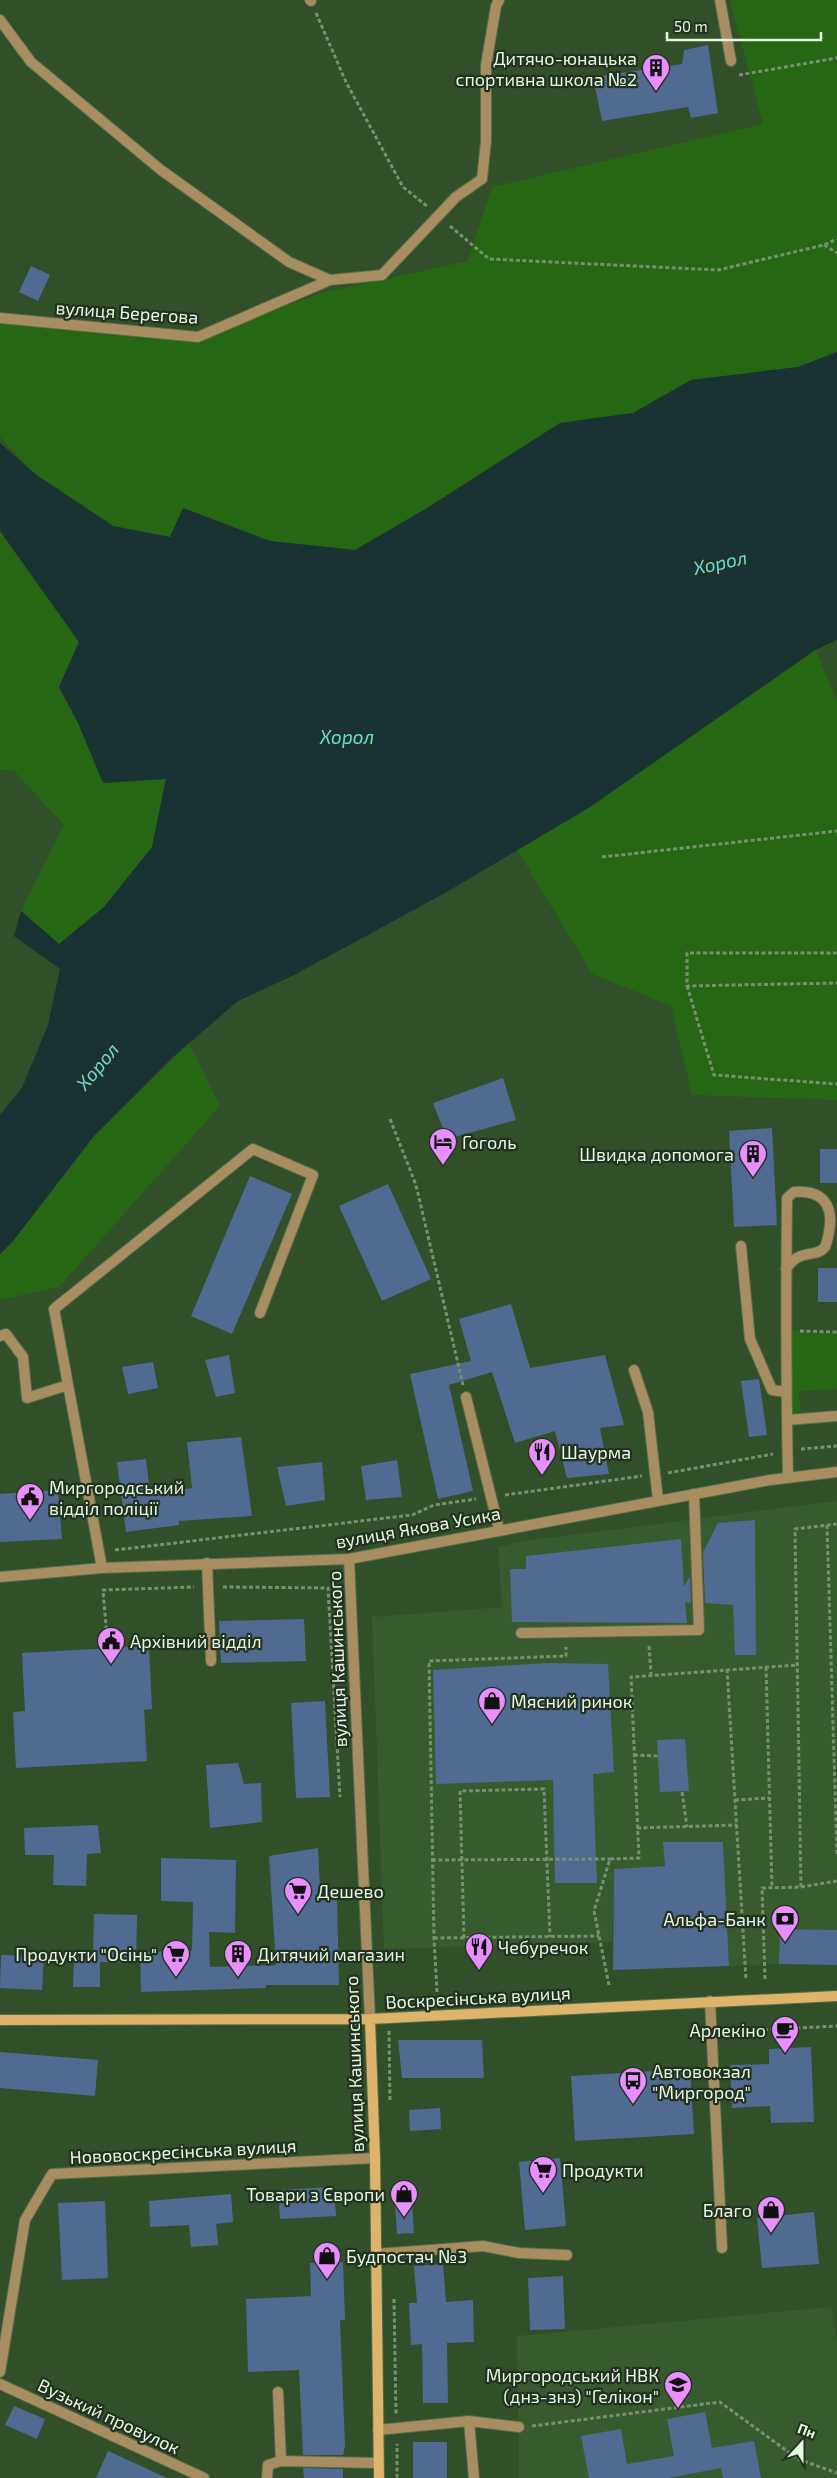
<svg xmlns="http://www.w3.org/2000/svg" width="837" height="2478" font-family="'Exo 2',sans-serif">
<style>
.built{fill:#375b2e}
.green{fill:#266713}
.water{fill:#193233}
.building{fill:#506a92}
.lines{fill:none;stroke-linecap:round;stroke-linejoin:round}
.lane-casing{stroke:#526d4a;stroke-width:12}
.street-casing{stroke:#526d4a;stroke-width:12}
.secondary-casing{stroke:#526d4a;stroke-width:12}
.path{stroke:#779170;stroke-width:3;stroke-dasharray:4 2.5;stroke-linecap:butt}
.lane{stroke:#a88d60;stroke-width:10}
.street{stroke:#a88d60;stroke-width:10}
.secondary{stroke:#deb36a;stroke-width:10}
.labels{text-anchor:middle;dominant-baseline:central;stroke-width:4.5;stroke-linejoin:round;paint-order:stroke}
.poi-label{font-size:18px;fill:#e6f8e1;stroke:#233120;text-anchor:start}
.street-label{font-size:18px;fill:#e6f8e1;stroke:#233120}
.water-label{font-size:19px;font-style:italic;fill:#60dce2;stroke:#233120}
</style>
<rect width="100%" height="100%" fill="#314f29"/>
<path class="built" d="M837 1501V1930L780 1929 779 1964 729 1966 723 1842H664L665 1866 614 1869 612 1942 384 1949 372 1617 502 1607 498 1547 523 1541Z
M831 2307 837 2339V2478H519L517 2336Z"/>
<path class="green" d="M730 0H837V352L798 367 691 380 633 413 560 423 427 508 355 550 270 541 184 508 170 537 113 526 35 474 0 437V318L198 337 321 293 468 261 492 187 763 124Z
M0 531 79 642 59 687 78 723 166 778 152 847 104 907 59 944 21 911 64 825 13 770H0Z
M816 650 837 702V1100L692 1095 671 1006 592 974 517 850 590 807Z
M189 1043 220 1106 59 1287 0 1300V1254L13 1241 94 1136Z
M786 1330 837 1332V1389L799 1391 801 1419 787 1420Z"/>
<path class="water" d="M837 352V640L815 650 590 807 445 893 294 975 238 1001 173 1057 94 1136 13 1241 0 1254V1115L22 1088 48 1025 60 969 14 936 21 911 59 944 104 907 152 847 166 779 103 783 78 723 59 687 79 642 0 531V443L35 474 113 526 170 537 183 508 270 541 355 550 427 508 560 423 633 413 691 380 798 367Z"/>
<path class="building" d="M708 45 718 113 691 118 688 107 602 121 593 77 682 64 684 50Z
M31 266 50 275 38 301 19 292Z
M503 1078 516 1120 447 1139 433 1103Z
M772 1128 777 1225 734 1227 729 1131Z
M820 1149H837V1183H820Z
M250 1176 292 1194 232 1334 191 1316Z
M388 1184 431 1279 382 1301 339 1206Z
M818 1268H837V1302H818Z
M511 1304 530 1368 605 1355 624 1425 600 1428 609 1474 567 1478 555 1431 515 1443 492 1372 449 1385 473 1491 438 1499 410 1374 471 1361 459 1319Z
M229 1355 235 1393 216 1397 205 1360Z
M153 1362 158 1388 128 1394 122 1367Z
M759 1379 767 1435 749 1437 741 1381Z
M241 1437 252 1516 179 1521V1525L126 1532 117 1462 146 1459 150 1494 192 1488 187 1442Z
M397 1460 402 1497 366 1500 361 1466Z
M322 1462 325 1500 286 1506 277 1467Z
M58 1490 62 1539 0 1542V1494Z
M755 1520 756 1655H735L733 1605 705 1603 703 1552 718 1523Z
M681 1539 684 1587 690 1576 691 1603 685 1602 687 1623 512 1622 510 1569H526V1556Z
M304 1619 306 1661 221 1663 219 1621Z
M149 1646 152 1709 144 1710 147 1761 16 1768 13 1712 25 1711 22 1653Z
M548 1663 608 1664 614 1772 593 1774 597 1883H555L553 1780 436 1784 433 1670Z
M325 1701 330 1797 296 1798 291 1703Z
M685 1739 689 1791 660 1792 657 1740Z
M238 1763 244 1784 261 1783 262 1822 210 1828 206 1765Z
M98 1825 101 1853 87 1854 86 1886 53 1885 54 1855H25L24 1828Z
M663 1842H723L729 1966 613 1970 614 1869 665 1866Z
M318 1848 320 1890 337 1894 339 1985H266V1988L141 1992 140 1952 192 1951 193 1902 161 1901V1858L236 1860 235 1933 209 1932 210 1967 276 1965 269 1856Z
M94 1914 137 1915 136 1963 100 1962V1987H73L74 1957H93Z
M780 1929 837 1930V1965L779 1964Z
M1 1955 44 1956 42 1990 0 1988Z
M398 2040H482L484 2078H402Z
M811 2047 814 2122 771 2123 770 2106 732 2108 730 2065 769 2064V2049Z
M0 2052 98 2060 95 2096 0 2088Z
M690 2069 694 2134 575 2141 571 2076Z
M440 2108 441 2129 410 2131 409 2110Z
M560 2158 566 2226 525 2230 519 2162Z
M334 2187 336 2216 280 2219 278 2190Z
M231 2194 233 2222 216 2224 218 2245 191 2247 189 2225 150 2227 149 2201Z
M105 2201 108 2278 62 2280 58 2203Z
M412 2202 414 2233 397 2234 395 2203Z
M814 2212 819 2264 762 2268 757 2218Z
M343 2262 345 2320H340L345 2446 343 2455H303L299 2370 248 2372 246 2299 311 2296 310 2263Z
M443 2264 446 2302 473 2300 474 2342 447 2343 448 2403H423L422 2344 411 2345 409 2303H417L414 2266Z
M563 2276 565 2329 530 2330 528 2278Z
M14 2406 45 2419 37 2439 5 2425Z
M705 2412 712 2448 754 2441 761 2478H723L721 2468 669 2478H589L581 2436 621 2429 627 2464 674 2456 667 2419Z
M413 2442H447V2478H413Z
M108 2451 167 2478H96Z
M303 2468 343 2469V2478H304Z"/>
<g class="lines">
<defs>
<path id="lane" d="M720 0 731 61
M741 1246 750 1339 772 1390 786 1392
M786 1269C800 1247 816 1259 825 1247 827 1243 828 1237 829 1232 834 1205 823 1190 794 1192L787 1198C786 1292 786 1385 788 1478
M0 1336 6 1334 23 1357 27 1398 68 1385
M634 1370 648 1412 658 1500
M466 1397 499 1529
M787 1420 837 1416
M207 1563 211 1661
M102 1568 54 1309 253 1149 313 1175 260 1313
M521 1633 699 1630 694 1494
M710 2001 722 2248
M376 2254 483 2246 519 2253 567 2255
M278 2392 281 2461 378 2463
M469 2421 474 2478
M378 2430 469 2421 519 2427
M267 2478 268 2465 281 2461"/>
<path id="street" d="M310 0 311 1
M0 20 31 62 161 170 289 262 330 280 382 275 456 197 482 179 486 141V65L496 6 499 0
M0 318 198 337 330 280
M349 1559 370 2019
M0 1577 102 1568 349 1559 770 1480 837 1472
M0 2372 25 2220 52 2174 375 2158
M0 2384 204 2478"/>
<path id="secondary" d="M370 2019 375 2158 379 2478
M0 2020 370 2019 837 1996"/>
</defs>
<use href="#lane" class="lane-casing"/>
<use href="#street" class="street-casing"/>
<use href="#secondary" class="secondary-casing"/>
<path class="path" d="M316 13 346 82 403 187 428 207
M739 75 837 58
M450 226 489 259 718 270 824 245 837 239
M824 245 837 253
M602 857 837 831
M837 953H687V986L837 983
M687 986 714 1075 837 1084
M390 1119 416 1185 463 1385
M800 1331 837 1332
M801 1449 837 1446
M668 1473 773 1454
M505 1495 642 1476
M827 1525 837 1855
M115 1550 412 1515 434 1505 476 1499
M223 1587 328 1588 340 1797
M649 1646 651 1674
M108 1649 103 1590 194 1587
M766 1667 772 1888
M727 1669 746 1980
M634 1755 658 1756
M682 1792 687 1827
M735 1800 769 1798
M637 1828 737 1825
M432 1860 610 1859
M801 1887 837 1881
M434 1938 599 1936
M464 1938 460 1791 544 1789 550 1937
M765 1979 762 1888 801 1887 795 1529 837 1524
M609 1985 594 1911 610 1859 639 1858 631 1677 797 1665
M437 1992 434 1938 429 1661 566 1656V1647
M389 2031 390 2102
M725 2032 837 2026
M394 2299 396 2415
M532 2426 720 2402 798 2459 837 2473
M397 2478V2444"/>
<use href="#lane" class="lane"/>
<use href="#street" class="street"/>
<use href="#secondary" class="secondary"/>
</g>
<defs>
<symbol id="building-pin" viewBox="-11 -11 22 30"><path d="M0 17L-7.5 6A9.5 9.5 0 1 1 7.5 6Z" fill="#e98efe" stroke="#233120"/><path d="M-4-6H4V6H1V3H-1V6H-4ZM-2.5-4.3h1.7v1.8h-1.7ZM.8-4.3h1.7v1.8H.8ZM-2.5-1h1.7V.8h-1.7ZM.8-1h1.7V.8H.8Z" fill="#111"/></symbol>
<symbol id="hotel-pin" viewBox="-11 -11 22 30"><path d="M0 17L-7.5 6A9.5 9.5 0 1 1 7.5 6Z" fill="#e98efe" stroke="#233120"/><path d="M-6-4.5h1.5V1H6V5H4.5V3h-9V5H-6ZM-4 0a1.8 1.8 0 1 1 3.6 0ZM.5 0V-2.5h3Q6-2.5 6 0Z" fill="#111"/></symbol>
<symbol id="restaurant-pin" viewBox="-11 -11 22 30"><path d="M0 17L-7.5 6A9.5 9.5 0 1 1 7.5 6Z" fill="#e98efe" stroke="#233120"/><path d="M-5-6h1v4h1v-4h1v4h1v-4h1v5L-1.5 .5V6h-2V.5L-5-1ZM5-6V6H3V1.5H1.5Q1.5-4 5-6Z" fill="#111"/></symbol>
<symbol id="civic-pin" viewBox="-11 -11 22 30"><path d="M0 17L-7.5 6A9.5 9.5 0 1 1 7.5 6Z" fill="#e98efe" stroke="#233120"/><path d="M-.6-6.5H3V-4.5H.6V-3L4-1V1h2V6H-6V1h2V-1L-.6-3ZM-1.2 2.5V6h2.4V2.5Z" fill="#111"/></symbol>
<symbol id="shop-pin" viewBox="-11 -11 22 30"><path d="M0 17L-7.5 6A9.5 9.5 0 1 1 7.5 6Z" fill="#e98efe" stroke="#233120"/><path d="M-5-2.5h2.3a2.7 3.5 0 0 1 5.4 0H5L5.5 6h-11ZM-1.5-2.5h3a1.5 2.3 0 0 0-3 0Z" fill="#111"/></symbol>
<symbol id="supermarket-pin" viewBox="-11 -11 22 30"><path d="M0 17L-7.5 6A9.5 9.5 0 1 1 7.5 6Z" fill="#e98efe" stroke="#233120"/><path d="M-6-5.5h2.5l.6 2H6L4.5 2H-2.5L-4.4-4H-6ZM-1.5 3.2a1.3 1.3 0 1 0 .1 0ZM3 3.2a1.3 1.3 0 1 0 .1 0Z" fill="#111"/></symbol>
<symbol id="bank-pin" viewBox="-11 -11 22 30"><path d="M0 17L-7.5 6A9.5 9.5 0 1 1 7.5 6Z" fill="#e98efe" stroke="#233120"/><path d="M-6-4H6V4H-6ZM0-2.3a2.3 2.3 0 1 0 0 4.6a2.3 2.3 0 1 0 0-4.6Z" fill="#111"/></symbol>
<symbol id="cafe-pin" viewBox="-11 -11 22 30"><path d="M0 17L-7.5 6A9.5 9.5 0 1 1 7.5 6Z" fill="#e98efe" stroke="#233120"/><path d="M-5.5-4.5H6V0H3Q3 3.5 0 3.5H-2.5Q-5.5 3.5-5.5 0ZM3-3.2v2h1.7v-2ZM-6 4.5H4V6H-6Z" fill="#111"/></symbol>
<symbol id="bus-pin" viewBox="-11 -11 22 30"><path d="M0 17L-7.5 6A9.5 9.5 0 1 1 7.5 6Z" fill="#e98efe" stroke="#233120"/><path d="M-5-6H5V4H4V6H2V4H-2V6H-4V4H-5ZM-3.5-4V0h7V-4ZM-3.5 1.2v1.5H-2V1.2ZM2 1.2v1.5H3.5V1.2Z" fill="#111"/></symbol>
<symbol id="school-pin" viewBox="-11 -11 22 30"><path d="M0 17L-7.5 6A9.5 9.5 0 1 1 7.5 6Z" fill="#e98efe" stroke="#233120"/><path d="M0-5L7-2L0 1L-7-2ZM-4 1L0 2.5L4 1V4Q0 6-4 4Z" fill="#111"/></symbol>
</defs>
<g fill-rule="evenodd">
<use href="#building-pin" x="640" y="52" width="32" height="43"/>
<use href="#hotel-pin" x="427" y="1126" width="32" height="43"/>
<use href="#building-pin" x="737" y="1138" width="32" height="43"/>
<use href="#restaurant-pin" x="526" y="1436" width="32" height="43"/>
<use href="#civic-pin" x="14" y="1481" width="32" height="43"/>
<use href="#civic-pin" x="95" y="1625" width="32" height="43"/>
<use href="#shop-pin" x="476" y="1685" width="32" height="43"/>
<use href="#supermarket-pin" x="282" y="1875" width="32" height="43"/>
<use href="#bank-pin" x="769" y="1903" width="32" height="43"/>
<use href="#restaurant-pin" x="463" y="1931" width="32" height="43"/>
<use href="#supermarket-pin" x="160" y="1938" width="32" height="43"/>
<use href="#building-pin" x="222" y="1938" width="32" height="43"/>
<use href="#cafe-pin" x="769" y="2014" width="32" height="43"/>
<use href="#bus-pin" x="617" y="2065" width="32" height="43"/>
<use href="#supermarket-pin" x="527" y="2154" width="32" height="43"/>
<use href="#shop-pin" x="388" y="2178" width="32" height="43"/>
<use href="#shop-pin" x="755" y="2194" width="32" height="43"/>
<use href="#shop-pin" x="311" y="2240" width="32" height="43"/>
<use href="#school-pin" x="662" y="2369" width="32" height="43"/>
</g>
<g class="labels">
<g class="poi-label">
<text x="637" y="58" text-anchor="end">Дитячо-юнацька<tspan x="637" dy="21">спортивна школа №2</tspan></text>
<text x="462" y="1142">Гоголь</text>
<text x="734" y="1154" text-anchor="end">Швидка допомога</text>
<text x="561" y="1452">Шаурма</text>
<text x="49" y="1487">Миргородський<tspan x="49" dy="21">відділ поліції</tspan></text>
<text x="130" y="1641">Архівний відділ</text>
<text x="511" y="1701">Мясний ринок</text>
<text x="317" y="1891">Дешево</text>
<text x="766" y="1919" text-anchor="end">Альфа-Банк</text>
<text x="498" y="1947">Чебуречок</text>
<text x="157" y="1954" text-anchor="end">Продукти "Осінь"</text>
<text x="257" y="1954">Дитячий магазин</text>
<text x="766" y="2030" text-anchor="end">Арлекіно</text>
<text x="652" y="2071">Автовокзал<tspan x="652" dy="21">"Миргород"</tspan></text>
<text x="562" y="2170">Продукти</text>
<text x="385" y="2194" text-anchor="end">Товари з Європи</text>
<text x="752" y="2210" text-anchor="end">Благо</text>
<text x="346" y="2256">Будпостач №3</text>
<text x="659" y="2375" text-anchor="end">Миргородський НВК<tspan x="659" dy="21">(днз-знз) "Гелікон"</tspan></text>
</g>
<g class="street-label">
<text transform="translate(127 312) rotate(4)">вулиця Берегова</text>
<text transform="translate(418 1527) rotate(-10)">вулиця Якова Усика</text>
<text transform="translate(337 1659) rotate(-92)">вулиця Кашинського</text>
<text transform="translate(478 1997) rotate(-3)">Воскресінська вулиця</text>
<text transform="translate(354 2064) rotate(-92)">вулиця Кашинського</text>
<text transform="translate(183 2151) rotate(-3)">Нововоскресінська вулиця</text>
<text transform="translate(109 2416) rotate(25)">Вузький провулок</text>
</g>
<g class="water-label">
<text transform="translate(720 562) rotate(-12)">Хорол</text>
<text x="347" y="736">Хорол</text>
<text transform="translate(97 1066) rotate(-50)">Хорол</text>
</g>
</g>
<g transform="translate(802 2443) rotate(21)" stroke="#233120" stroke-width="4" paint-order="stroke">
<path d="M0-4L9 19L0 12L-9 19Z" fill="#e6f8e1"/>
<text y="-8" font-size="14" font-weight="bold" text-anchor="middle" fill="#e6f8e1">Пн</text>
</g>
<path d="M667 32v8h154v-8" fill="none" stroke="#e6f8e1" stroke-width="2.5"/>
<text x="674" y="32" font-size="15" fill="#e6f8e1" stroke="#233120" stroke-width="4" paint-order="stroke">50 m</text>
</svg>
